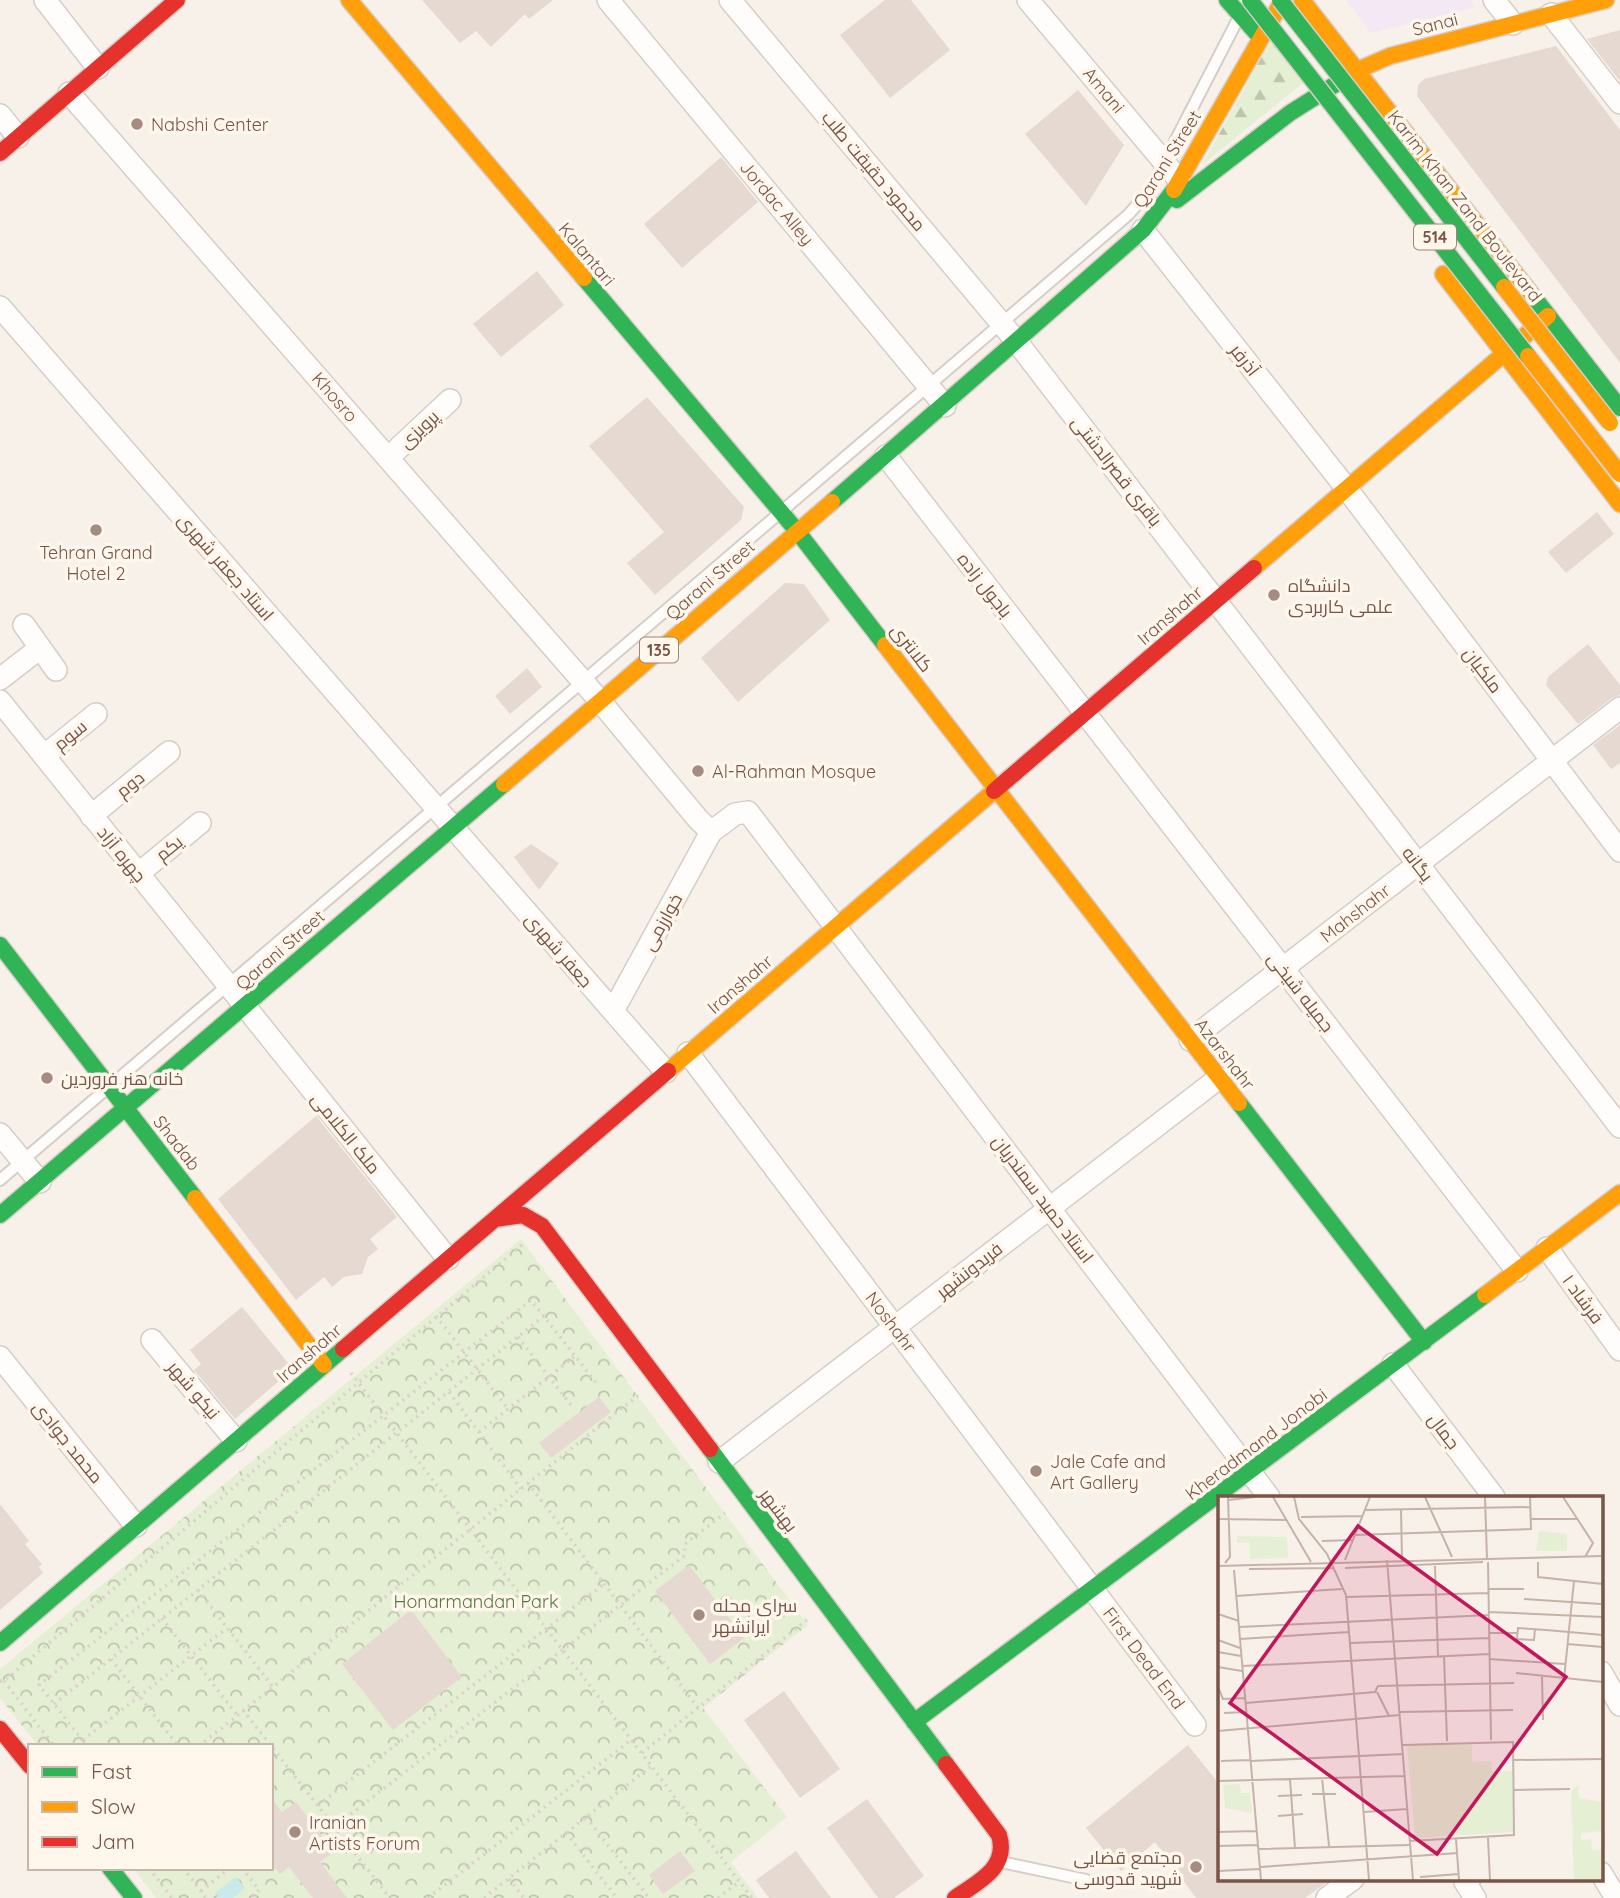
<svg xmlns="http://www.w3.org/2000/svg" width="1620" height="1898" font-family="Quicksand,Cairo,sans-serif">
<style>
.education{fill:#f3e8f3}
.forest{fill:url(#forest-firs)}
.park{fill:url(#park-crowns)}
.water{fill:#cae9ea}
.building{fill:#e5d9d1}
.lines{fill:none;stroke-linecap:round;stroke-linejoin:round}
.lane-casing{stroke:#d6cdc7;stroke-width:14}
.street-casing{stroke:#d6cdc7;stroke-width:24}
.fast-casing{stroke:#d7cdc6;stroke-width:19}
.slow-casing{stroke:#d7cdc6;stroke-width:19}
.jam-casing{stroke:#d7cdc6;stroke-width:19}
.path{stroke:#dbd0cc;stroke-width:3.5;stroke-dasharray:2 5;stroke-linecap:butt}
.lane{stroke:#fefdfc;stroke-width:10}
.street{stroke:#fefdfc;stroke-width:21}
.fast{stroke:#30b455;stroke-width:16}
.slow{stroke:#ff9f0a;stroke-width:16}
.jam{stroke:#e5322d;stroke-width:16}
.fast-bridge-casing{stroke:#dacec8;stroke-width:19;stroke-linecap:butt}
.slow-bridge-casing{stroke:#dacec8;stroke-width:19;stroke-linecap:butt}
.fast-bridge{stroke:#30b455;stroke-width:16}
.slow-bridge{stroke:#ff9f0a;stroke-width:16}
.poi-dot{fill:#a58c80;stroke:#fff6ec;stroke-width:2.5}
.labels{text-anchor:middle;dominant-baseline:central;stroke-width:7;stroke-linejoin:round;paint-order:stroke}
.shield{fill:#fff6ec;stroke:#a18578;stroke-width:2}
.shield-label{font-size:16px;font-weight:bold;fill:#795547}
.street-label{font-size:18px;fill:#795547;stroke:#fff6ec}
.poi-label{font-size:18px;fill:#795547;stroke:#fff6ec;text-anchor:start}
.park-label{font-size:18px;fill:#527a3c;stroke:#fff6ec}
.inset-road{fill:none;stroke:#c5b3a9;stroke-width:2}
.view{fill:#c2185b;fill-opacity:0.15;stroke:#c2185b;stroke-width:3.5}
.inset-edge{fill:none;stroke:#795547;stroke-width:3.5}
</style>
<defs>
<pattern id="forest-firs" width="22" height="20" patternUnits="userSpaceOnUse" patternTransform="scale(1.75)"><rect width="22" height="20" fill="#e5efd3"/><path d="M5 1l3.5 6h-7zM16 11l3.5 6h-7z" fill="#bec4ad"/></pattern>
<pattern id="park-crowns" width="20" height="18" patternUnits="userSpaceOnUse" patternTransform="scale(1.75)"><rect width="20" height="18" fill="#e5efd3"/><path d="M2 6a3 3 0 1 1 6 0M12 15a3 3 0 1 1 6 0" fill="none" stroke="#bec4ad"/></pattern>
</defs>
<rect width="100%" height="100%" fill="#f8f1ea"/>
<path class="education" d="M1346 0H1470L1475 7 1371 33Z"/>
<path class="forest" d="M1271 40 1304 82 1202 165Z"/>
<path class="park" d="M521 1239 808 1625 703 1708 787 1817 731 1862 758 1898H156L133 1868H271V1746H38L0 1698V1669Z"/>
<path class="water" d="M236 1877 245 1888 233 1898H219L215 1893Z"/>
<path class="building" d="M422 0H553L529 19 525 14 491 47 476 31 460 43Z
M885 0H911L950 50 890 98 840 35Z
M1620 30V81L1587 39Z
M1556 46 1620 130V363L1417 96 1418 85 1424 79Z
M1078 90 1124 145 1086 206 1025 134Z
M721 157 758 202 682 268 644 224Z
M537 271 564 305 501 357 473 324Z
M647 397 744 507 741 520 655 595 627 563 664 532 589 446Z
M1597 512 1614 534 1566 573 1548 552Z
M785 583 804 584 830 620 738 702 701 658Z
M1588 644 1620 685V695L1612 698 1578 724 1546 685 1548 677Z
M527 668 542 687 510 714 495 696Z
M1620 725V763L1611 769 1593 745Z
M531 844 559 863 539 890 514 857Z
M316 1116 397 1217 370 1239 378 1249 368 1257 362 1274 344 1277 332 1287 324 1277 296 1300 218 1199Z
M242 1307 293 1369 235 1419 194 1370 201 1364 190 1350Z
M599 1397 611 1412 551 1458 539 1443Z
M0 1504 29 1541 25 1544 42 1564 39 1567 43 1573 0 1610Z
M689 1565 744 1638 710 1664 655 1591Z
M411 1610 462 1677 393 1730 342 1664Z
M784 1691 840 1769 800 1798 744 1720Z
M1188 1745 1219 1784V1879H1331L1305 1898H1196L1155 1842 1121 1871 1086 1828Z
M271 1798 282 1812 296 1802 334 1852 320 1862 347 1898H313L289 1867 280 1874 271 1862Z
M867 1799 924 1876 894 1898H878L827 1828Z
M680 1851 695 1871 663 1894 649 1875Z
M796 1851 831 1898H769L756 1880Z"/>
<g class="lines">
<defs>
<path id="lane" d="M0 1180 1128 215 1150 190 1239 17
M1001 1862 1086 1880"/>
<path id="street" d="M45 0 98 68
M608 0 945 406
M730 0 1017 342 1620 1127
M1028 0 1180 181
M1494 0 1513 24
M1551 14 1620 103
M69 93 600 701 697 818 711 832 735 814 748 812 1269 1497
M0 115 18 137
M1143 230 1347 489 1620 851
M0 307 666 1072
M886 456 1517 1271
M388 458 450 400
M24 625 56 670
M0 679 40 648
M0 701 448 1259
M44 756 96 714
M91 816 169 752
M138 874 200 823
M613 1011 711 832
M1190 1040 1620 708
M688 1053 1195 1725
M0 1134 40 1182
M1547 1248 1620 1350
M152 1340 236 1441
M0 1357 136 1526
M1393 1364 1494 1497
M719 1462 1219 1078
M1601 1672 1620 1705
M1601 1873 1616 1898
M1470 1879 1465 1882 1475 1898
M1327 1898 1353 1879"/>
<path id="fast" d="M1227 0 1259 36
M1177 200 1290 113 1358 70
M584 278 797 531 885 645
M1529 291 1620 408
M832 502 1143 230 1174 190
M0 945 195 1198
M1239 1103 1424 1342
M0 1215 504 784
M710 1449 946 1764
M0 1643 343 1349
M914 1722 1485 1295
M110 1868 134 1898"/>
<path id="slow" d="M349 0 584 278
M1302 0 1529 291
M1358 70 1390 56 1606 0
M1174 190 1283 0
M1443 274 1620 504
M1254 568 1548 316
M885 645 1239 1103
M504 784 832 502
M668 1071 994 791
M195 1198 324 1365
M1485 1295 1620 1193"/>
<path id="jam" d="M0 153 177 0
M994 791 1254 568
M495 1219 523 1215 542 1226 710 1449
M343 1349 668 1071
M0 1729 30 1766
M946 1764 999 1835C1009 1868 978 1882 955 1898"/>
</defs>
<use href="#lane" class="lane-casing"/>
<use href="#street" class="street-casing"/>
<use href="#fast" class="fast-casing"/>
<use href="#slow" class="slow-casing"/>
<use href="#jam" class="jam-casing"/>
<path class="path" d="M436 1316 508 1409
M518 1337 571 1405
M351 1373 752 1898
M449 1392 521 1489
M479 1432 575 1356
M528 1483 698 1708
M198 1590 273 1687
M162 1618 237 1715
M111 1659 178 1746
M0 1681H4L523 1244
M4 1681 54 1746
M54 1704 544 1316
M243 1710 390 1898
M83 1740 227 1628
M87 1746 39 1685 531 1300 597 1384
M199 1746 641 1393
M642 1753 808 1619
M318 1805 604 1584
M586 1817 649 1898
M334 1827 684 1556 685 1544 725 1513
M566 1833 617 1898
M149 1868 172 1898
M183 1868 206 1898
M242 1868 259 1890 249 1898
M509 1879 524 1898
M201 1891 230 1868
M428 1898 631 1740
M484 1898 651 1766
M718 1898 739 1882"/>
<use href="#lane" class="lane"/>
<use href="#street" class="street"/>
<use href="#fast" class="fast"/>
<use href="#slow" class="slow"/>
<use href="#jam" class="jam"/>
<defs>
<path id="fast-bridge" d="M1250 0 1528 356
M1280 0 1504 287"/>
<path id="slow-bridge" d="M1504 287 1610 423
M1528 356 1620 474"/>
</defs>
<use href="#fast-bridge" class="fast-bridge-casing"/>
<use href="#slow-bridge" class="slow-bridge-casing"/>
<use href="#fast-bridge" class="fast-bridge"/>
<use href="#slow-bridge" class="slow-bridge"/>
</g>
<g class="poi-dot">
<circle cx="137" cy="124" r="7"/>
<circle cx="96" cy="530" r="7"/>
<circle cx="1274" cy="595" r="7"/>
<circle cx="698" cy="771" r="7"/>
<circle cx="47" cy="1078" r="7"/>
<circle cx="1036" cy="1471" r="7"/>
<circle cx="699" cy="1615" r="7"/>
<circle cx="295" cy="1832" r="7"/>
<circle cx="1196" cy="1867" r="7"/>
</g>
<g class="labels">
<g class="shield">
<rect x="1414" y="224.5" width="42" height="25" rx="5"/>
<rect x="640" y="637.5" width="38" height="25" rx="5"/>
</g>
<g class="shield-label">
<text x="1435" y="237">514</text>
<text x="659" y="650">135</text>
</g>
<g class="street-label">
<text transform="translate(1435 24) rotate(-14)">Sanai</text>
<text transform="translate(1104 90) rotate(50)">Amani</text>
<text transform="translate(1167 159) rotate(-58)">Qarani Street</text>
<text transform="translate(874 171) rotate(50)">محمود حقیقت طلب</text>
<text transform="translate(777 203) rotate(50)">Jordac Alley</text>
<text transform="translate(1465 206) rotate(52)">Karim Khan Zand Boulevard</text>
<text transform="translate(587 254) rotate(50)">Kalantari</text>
<text transform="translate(1245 360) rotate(52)">آذرفر</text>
<text transform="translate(335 397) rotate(49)">Khosro</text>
<text transform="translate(419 429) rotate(-43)">پرویزی</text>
<text transform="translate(1117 471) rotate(52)">باقری قصرالدشتی</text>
<text transform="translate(226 567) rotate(49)">استاد جعفر شهری</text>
<text transform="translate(710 580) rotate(-41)">Qarani Street</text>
<text transform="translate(985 585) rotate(52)">باجول زاده</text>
<text transform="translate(1170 615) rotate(-41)">Iranshahr</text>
<text transform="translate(912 648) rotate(52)">کلانتری</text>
<text transform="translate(1483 670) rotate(53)">ملکیان</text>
<text transform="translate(70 735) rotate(-39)">سوم</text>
<text transform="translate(130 784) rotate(-39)">دوم</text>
<text transform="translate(169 848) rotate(-39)">یکم</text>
<text transform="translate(122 854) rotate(51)">چهره آزاد</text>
<text transform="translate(1418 864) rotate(53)">یگانه</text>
<text transform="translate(1355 913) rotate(-38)">Mahshahr</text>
<text transform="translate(662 922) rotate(-61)">خوارزمی</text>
<text transform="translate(280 950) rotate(-41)">Qarani Street</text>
<text transform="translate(559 950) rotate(49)">جعفر شهری</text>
<text transform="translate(740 984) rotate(-41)">Iranshahr</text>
<text transform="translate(1301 992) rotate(52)">جمیله شیخی</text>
<text transform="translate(1225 1054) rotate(52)">Azarshahr</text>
<text transform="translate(346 1133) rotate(51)">ملک الکلامی</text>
<text transform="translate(177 1143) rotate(52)">Shadab</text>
<text transform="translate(1043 1199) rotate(53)">استاد حمید سمندریان</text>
<text transform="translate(969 1270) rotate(-38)">فریدونشهر</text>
<text transform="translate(1583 1299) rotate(54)">فرشاد ۱</text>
<text transform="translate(891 1322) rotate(53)">Noshahr</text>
<text transform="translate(309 1353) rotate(-41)">Iranshahr</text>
<text transform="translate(194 1390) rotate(50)">نیکو شهر</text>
<text transform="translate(1444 1431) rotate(53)">جمال</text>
<text transform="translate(68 1442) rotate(51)">محمد جوادی</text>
<text transform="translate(1256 1444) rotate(-37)">Kheradmand Jonobi</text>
<text transform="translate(779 1510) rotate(53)">بهشهر</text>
<text transform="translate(1144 1658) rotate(53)">First Dead End</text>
</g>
<g class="poi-label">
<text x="151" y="124">Nabshi Center</text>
<text x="96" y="552" text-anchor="middle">Tehran Grand<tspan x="96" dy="21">Hotel 2</tspan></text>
<text x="1288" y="585">دانشگاه<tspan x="1288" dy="21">علمی کاربردی</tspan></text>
<text x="712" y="771">Al-Rahman Mosque</text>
<text x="61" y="1078">خانه هنر فروردین</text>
<text x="1050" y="1461">Jale Cafe and<tspan x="1050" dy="21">Art Gallery</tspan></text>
<text x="713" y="1605">سرای محله<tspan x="713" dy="21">ایرانشهر</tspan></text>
<text x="309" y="1822">Iranian<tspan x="309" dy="21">Artists Forum</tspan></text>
<text x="1182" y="1857" text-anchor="end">مجتمع قضایی<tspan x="1182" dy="21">شهید قدوسی</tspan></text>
</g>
<g class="park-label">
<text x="476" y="1601">Honarmandan Park</text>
</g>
</g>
<g transform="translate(1218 1496)">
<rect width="385" height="385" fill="#f8f1ea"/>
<path d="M19 40 69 41 70 62 32 63 31 46 19 47ZM254 248V266L273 265 274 275H294L296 336 197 342 189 249ZM22 288 23 297H32L34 317 7 312 5 289Z" fill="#e5efd3"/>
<path d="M321 35 349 38V55H318ZM360 289 361 302 385 306V335L363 337V344L373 343 374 354 385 353V384H356L353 295Z" fill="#e5efd3"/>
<path class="inset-road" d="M55 1 93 66M76 1 81 23 109 58 128 99 151 384M207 1 234 61M267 1 269 63M345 1 375 47 367 61M10 4 37 1M146 14 313 11M183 14 184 63M83 21 144 20M0 23 68 24M313 23H359M137 39 313 33 312 1H317M104 45 135 44M127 64 152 1M169 64 195 384M270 66 273 244M320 66V81L385 88M7 67 12 61 10 1M0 70 385 60M217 70 220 160M127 72 265 66M31 73 116 72M16 74 43 384M270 93H306M18 100 124 93M129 101 270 97M306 103 383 108M271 116 385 121M0 118 21 125M21 131 271 119M317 133 316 144 299 143 300 132 328 134 385 139M271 137H299M22 143 131 136M0 144 22 152M132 147 271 142M349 148 385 151M0 156 23 160M226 160 229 245M271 163 347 168M24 170 271 158M0 171 24 175M298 177 385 186M324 181 325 224M346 183 356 85M0 191 5 203 27 202M159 196 171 220M28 207 157 196 160 190 296 187M182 216 295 214M6 217 28 216M0 235 182 219M185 249 295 246 296 339 192 345M295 264 385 263M3 265 32 264M33 265 185 258M104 282 111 350M72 283 77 352M0 285 186 280M296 294 352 293M94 298H118M60 300 84 299M146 316 189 313M60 320 85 318M0 336 38 335M270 342 272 384M238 343 241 384M0 350 40 349M40 353 191 349M42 371 240 357M0 375 42 373M202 381 241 378"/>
<path class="view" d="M140 30 348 181 219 358 12 207Z"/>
<rect width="385" height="385" class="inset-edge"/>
</g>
<rect x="28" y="1744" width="245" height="126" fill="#fff6ec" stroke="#c9b6aa" stroke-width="2"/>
<rect x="42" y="1767" width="35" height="10" fill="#30b455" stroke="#c9b6aa" stroke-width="2"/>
<text x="91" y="1779" font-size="21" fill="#795547">Fast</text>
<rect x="42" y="1802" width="35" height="10" fill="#ff9f0a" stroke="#c9b6aa" stroke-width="2"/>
<text x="91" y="1814" font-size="21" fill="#795547">Slow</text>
<rect x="42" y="1837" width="35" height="10" fill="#e5322d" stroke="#c9b6aa" stroke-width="2"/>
<text x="91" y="1849" font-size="21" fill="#795547">Jam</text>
</svg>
